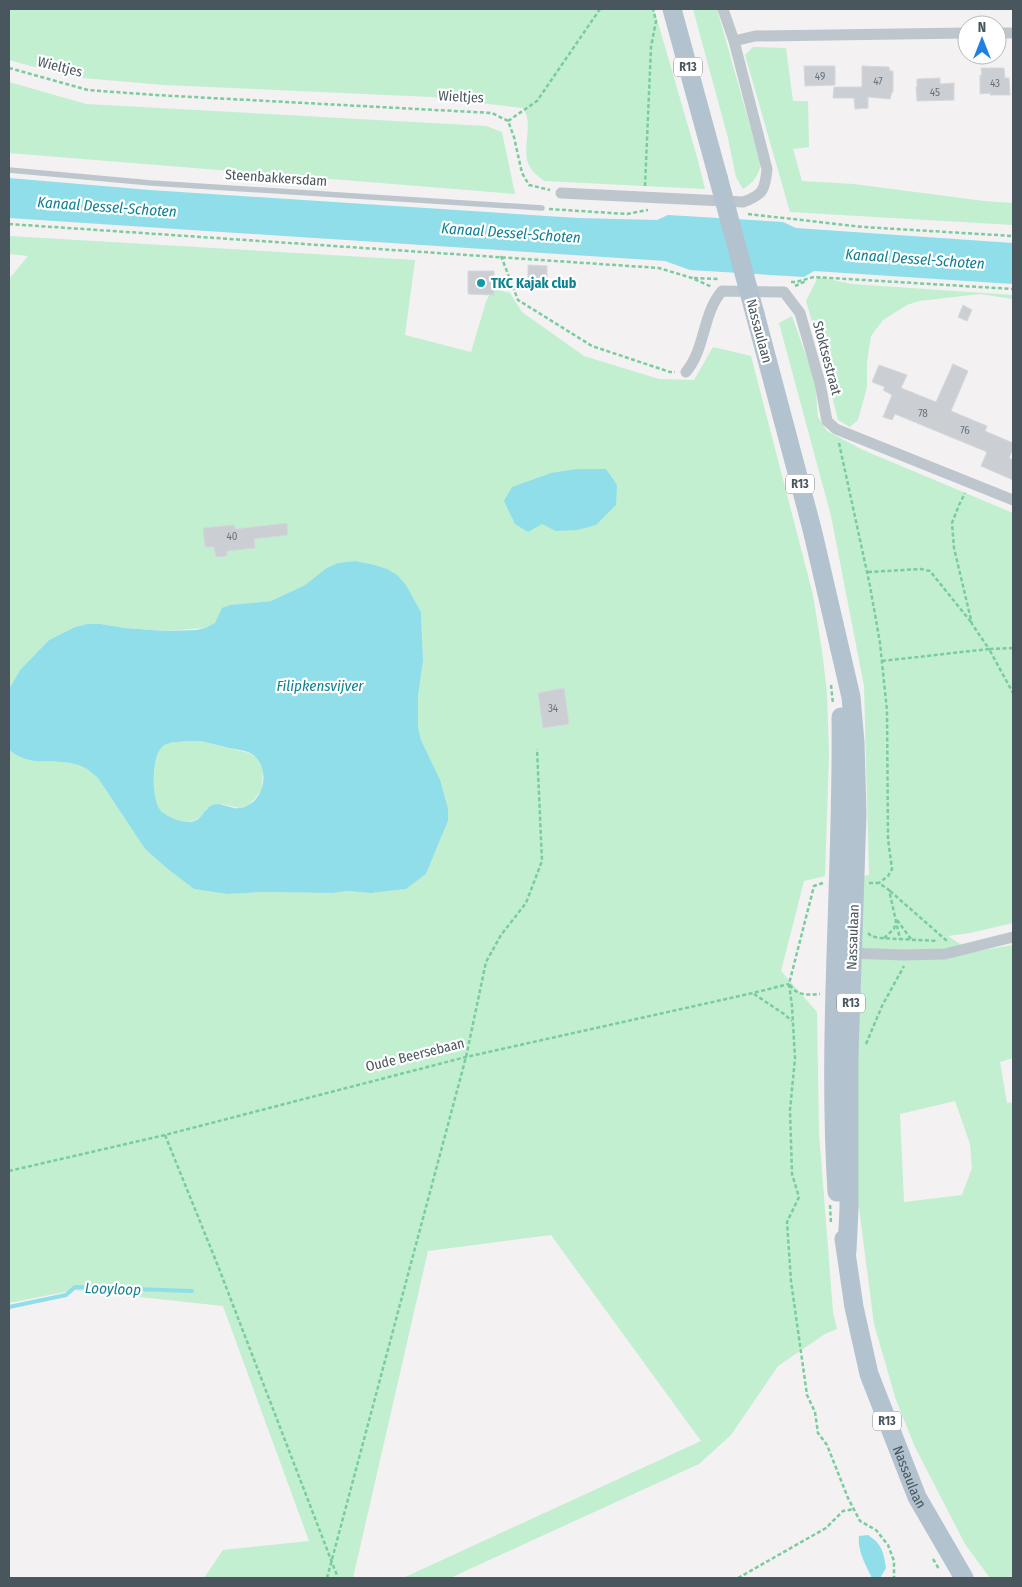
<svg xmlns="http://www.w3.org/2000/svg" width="1022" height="1587" font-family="'Fira Sans Condensed',sans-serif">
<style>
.green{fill:#c1efd0;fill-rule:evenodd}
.water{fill:#90deea;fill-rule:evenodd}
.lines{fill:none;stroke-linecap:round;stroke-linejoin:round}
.stream{stroke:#90deea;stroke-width:4}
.building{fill:#cbced3;stroke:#d5d8dc}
.path{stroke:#7acc9e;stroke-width:2.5;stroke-dasharray:4 2.5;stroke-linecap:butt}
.service{stroke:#bdc6cd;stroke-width:5.5}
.minor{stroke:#bdc6cd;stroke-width:11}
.primary{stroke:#b2c2cf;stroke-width:19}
.primary-bridge{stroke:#b2c2cf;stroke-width:19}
.culture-dot{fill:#0f9aa8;stroke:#fff;stroke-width:2}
.labels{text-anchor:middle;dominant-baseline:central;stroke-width:4.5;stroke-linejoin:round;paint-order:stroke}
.number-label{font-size:11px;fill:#6a747b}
.shield{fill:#fff;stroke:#80898e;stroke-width:1}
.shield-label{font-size:12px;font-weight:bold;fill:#49565e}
.street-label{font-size:14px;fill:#49565e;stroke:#fff}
.culture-label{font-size:14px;font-weight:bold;fill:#0d838f;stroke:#fff;text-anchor:start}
.water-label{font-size:15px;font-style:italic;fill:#108193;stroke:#fff}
</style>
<rect width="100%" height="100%" fill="#f3f1f1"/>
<path class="green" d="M9 9H654L697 157 705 189 544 181C538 176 531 171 528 163 522 146 534 123 523 108L432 97 164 85 71 77 9 60Z
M693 9H717L761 165C758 176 753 183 743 189L736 177 728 138Z
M753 47 786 48 793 101H808L809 147 793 149 802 181 854 184 984 201 1013 203V225L790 212 745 55Z
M9 82 86 104 486 126 502 132 515 194 9 153Z
M9 236 415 260 405 335 471 352 486 302 492 288 510 293 522 312 584 356 659 379 694 380 713 347 751 356 813 595 822 651 827 693 829 755 825 876 804 881 781 971 817 1012 819 1132 833 1312 837 1329 825 1334 778 1366 731 1435 699 1464 450 1578H403L701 1441 551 1235 428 1251 353 1578H204L223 1550 309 1541 223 1306 75 1290 9 1303V750C31 769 53 757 78 765 86 767 92 773 98 778L145 849 169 870 194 889 227 894 263 892 333 893 347 891 371 893 406 889 426 874 448 821V809L445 796 421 740 418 728V696L423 661 421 612 406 585 371 564 355 561 338 563 305 585 271 601 230 605 220 615 215 623 205 628 165 631 125 628 101 624H87L75 627 49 640 20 670 9 689V279L28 256 9 254Z
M818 277 852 284 1013 295V299L980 294 919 301 907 305 883 320 871 336 867 362V387L858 420 850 427 838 420 822 356 806 301Z
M792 316 815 381 818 417 827 431 863 450 1013 513V923L970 933 948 936 972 952 1013 945V1058L1000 1062 1007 1103 1013 1102V1578H990L965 1544 915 1447 896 1400 874 1324 859 1208 852 1195 861 876 869 875 864 686 831 516 779 323ZM955 1101 970 1144 972 1168 962 1195 904 1202 900 1114Z
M200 741 249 753 257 758 263 769 262 790 248 806 239 808 222 804 206 809C197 828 172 824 160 810 151 800 152 756 162 746 168 741 191 741 200 741Z"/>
<path class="water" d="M9 178 150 190 578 218 657 220 668 215 783 222 796 228 1013 243V284L814 271 804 277 690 270 665 261 9 218Z
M577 469H606L617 485 616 505 596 525 577 530 556 531 542 524 528 532 515 524 504 501 512 487 551 473Z
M355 561 371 564 387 569 397 575 406 585 421 612 423 661 418 696V728L421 740 440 780 448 808V821L426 874 406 889 371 893 347 891 333 893 263 892 227 894 194 889 169 870 145 849 98 778C92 773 86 767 78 765 53 757 32 769 9 750V689L20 670 49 640 75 627 87 624H101L125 628 165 631 196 630 205 628 215 623 222 608 230 605 271 601 305 585 327 568 338 563ZM200 741C210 743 220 746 229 748 235 749 242 750 248 752 262 758 266 774 262 788 258 800 247 810 234 808 229 807 224 805 219 804 200 804 206 827 181 821 175 820 165 815 161 811 151 801 151 755 163 746 169 741 191 741 200 741Z
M868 1535C882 1544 884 1553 886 1568L880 1578H872C866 1566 857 1550 859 1536Z"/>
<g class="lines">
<path class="stream" d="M9 1307 66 1295 75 1287 192 1291"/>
</g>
<path class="building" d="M804 66H835V85L805 86Z
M862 66 889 67 890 71H893V92H892L890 99 868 97V108L855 109 854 98H833L834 87H862Z
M981 68H1004L1005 78H1009L1010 95H990V93L980 94V75H982Z
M940 78V84L954 83V100L917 101 916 87H917V79Z
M528 265 547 266V279L528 278Z
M468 271H494V295L468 294Z
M963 305 972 310 967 321 958 317Z
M953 364 968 371 951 411 987 426 985 431 1013 443V449L1009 458 1013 460V480L981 466 987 452 895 414 892 420 883 417 892 395 883 390 885 387 872 382 879 365 907 375 901 388 936 402Z
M287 523 288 535 254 539 255 548 227 551V556L216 557 214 547H205L203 528 234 525 235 529Z
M564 688 569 724 543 728 538 693Z"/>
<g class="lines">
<path class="path" d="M9 68 88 90 155 95 492 113 508 121 514 137 522 173 529 185 550 190
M508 121 537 101 600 9
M645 186 651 47 656 21 653 9
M549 209 627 214 648 210
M748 214 863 227 1013 236
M9 224 659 268 692 278 712 287
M501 256 518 300 592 346 670 372H675
M694 278 720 279
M791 282H796L814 277 1013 289
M795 286 806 281
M839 443 870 586 880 643 887 711 888 839 892 869 888 876 879 883
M868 572 921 569 930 571 971 622
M1013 648 989 649 1013 693
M882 661 989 649 972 624 954 548 952 523 959 505 965 493
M831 685 833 704
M823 883 814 886 789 984 792 1006 795 1058 790 1110 792 1174 799 1197 787 1222 791 1281 807 1395 815 1412 818 1433 827 1445 848 1498 860 1521 876 1530 888 1545 894 1561V1578
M869 883H879L889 890 900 939
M890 891 947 941
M897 920 911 939
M868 933 871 936 879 938 938 941
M884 938 894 929 896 921
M790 985C797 996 808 995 820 994
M754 994 784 1014 792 1021
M866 1044 882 1006 904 966
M165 1135 218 1266 338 1578
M9 1171 165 1135 466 1057 753 993 789 984
M830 1205 831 1224
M933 1559 939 1569
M327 1578 466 1057 486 962 501 935 526 903 542 861 537 749
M738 1578 826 1528 843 1511 854 1509"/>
<path class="service" d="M9 170 151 183 542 208"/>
<path class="minor" d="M997 33H1013
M734 41 755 36 967 33
M561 193 743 202C763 195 765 190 767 169L734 41 723 9
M686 372C706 348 702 314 722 291L784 292 800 313 820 383 827 421 836 429 1013 500
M848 953 904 955 945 954 1013 937"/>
<g class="primary">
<path d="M672 9 718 177"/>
<path d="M755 314 812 529 851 697 855 742 857 814 849 1054V1208L847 1251"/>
<path d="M837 1192C827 1034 843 875 841 717"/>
<path id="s1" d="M844 1239 854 1307 869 1374 917 1497 964 1578"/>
</g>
<path class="primary-bridge" d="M718 177 755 314"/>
</g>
<circle class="culture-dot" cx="481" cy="283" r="5"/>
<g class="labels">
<g class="number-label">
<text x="820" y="76">49</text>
<text x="878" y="81">47</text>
<text x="995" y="83">43</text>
<text x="935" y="92">45</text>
<text x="923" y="413">78</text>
<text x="965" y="430">76</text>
<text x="232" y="536">40</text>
<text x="553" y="708">34</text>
</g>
<g class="shield">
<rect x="674" y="57.5" width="28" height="19" rx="4"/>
<rect x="786" y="474.5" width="28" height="19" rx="4"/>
<rect x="837" y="993.5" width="28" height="19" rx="4"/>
<rect x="873" y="1411.5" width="28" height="19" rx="4"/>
</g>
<g class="shield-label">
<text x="688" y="67">R13</text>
<text x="800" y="484">R13</text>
<text x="851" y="1003">R13</text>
<text x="887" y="1421">R13</text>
</g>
<g class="street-label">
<text transform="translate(60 67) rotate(14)">Wieltjes</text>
<text transform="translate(461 97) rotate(3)">Wieltjes</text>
<text transform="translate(276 178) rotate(4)">Steenbakkersdam</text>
<text transform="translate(759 331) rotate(75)">Nassaulaan</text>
<text transform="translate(827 358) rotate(75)">Stoktsestraat</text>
<text transform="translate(853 937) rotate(-88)">Nassaulaan</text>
<text transform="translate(415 1055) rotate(-14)">Oude Beersebaan</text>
<text stroke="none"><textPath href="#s1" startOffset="248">Nassaulaan</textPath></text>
</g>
<g class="culture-label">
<text x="491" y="283">TKC Kajak club</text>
</g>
<g class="water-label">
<text transform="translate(107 207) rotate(4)">Kanaal Dessel-Schoten</text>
<text transform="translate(511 233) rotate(4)">Kanaal Dessel-Schoten</text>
<text transform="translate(915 259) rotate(4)">Kanaal Dessel-Schoten</text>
<text x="320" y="686">Filipkensvijver</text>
<text transform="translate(113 1289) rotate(2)">Looyloop</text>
</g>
</g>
<rect width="1022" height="1587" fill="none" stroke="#49565e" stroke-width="20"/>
<g transform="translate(982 40)"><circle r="24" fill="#ffffff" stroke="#b6bbbf"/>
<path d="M0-4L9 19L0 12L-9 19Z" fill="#1e81e0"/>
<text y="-8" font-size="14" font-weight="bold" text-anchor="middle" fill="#49565e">N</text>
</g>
</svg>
